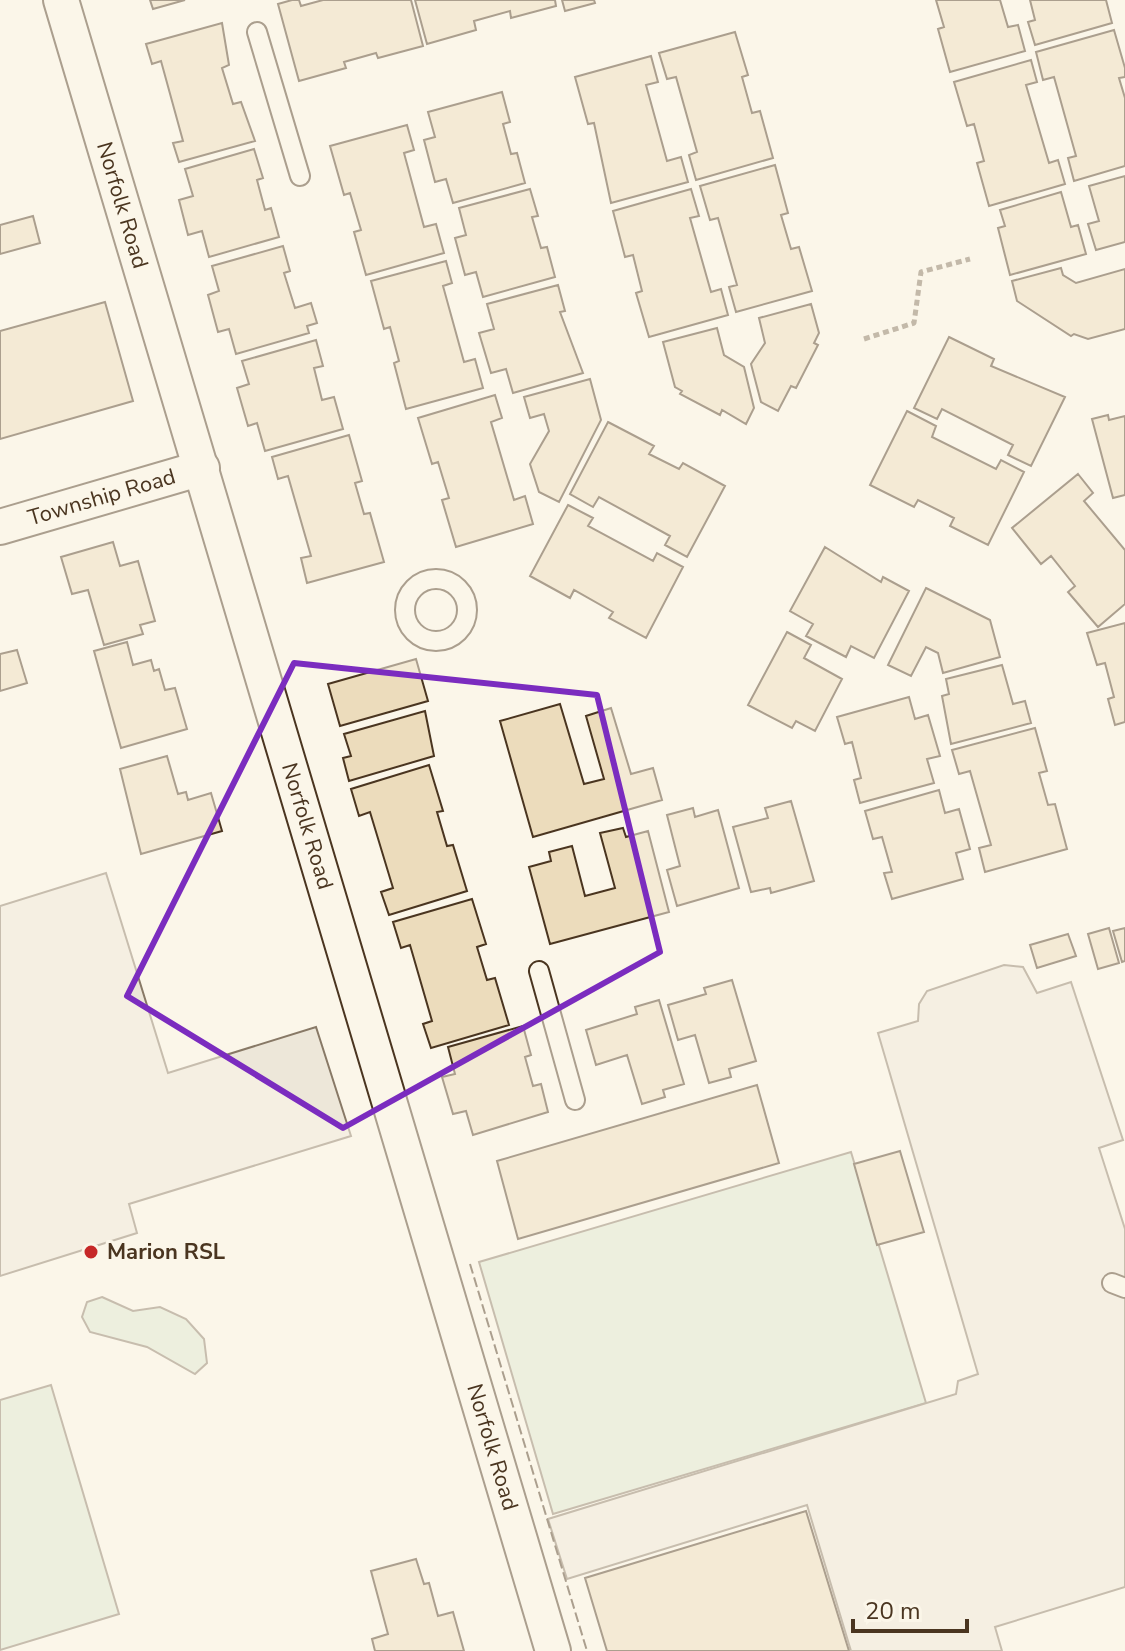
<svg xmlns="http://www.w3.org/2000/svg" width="1125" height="1651" font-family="'Nunito Sans',sans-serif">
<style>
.green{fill:#dce7d0;stroke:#887966;stroke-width:2}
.parking{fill:#ede7d9;stroke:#887966;stroke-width:2}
.building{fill:#ecdcbc;stroke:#4a3520;stroke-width:2}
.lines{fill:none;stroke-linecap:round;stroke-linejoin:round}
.lane-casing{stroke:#4a3520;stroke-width:22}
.street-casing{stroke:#4a3520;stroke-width:38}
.path{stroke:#7f6f5c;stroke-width:5;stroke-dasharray:6 4;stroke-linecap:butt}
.lane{stroke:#fbf6e9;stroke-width:18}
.street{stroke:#fbf6e9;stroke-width:34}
.fence{stroke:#4a3520;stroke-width:2;stroke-dasharray:10 4;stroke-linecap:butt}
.marked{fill:none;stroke:#7b2cbf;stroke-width:6;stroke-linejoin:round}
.poi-dot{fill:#c62828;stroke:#fbf6e9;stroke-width:3}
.labels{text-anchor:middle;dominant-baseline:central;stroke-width:6;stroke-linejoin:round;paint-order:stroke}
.street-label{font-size:22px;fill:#4a3520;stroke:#fbf6e9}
.poi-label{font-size:22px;font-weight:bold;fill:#4a3520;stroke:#fbf6e9;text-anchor:start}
</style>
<rect width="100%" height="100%" fill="#fbf6e9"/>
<path class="green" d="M851 1152 926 1403 553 1514 479 1262Z
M102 1297 133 1311 160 1307 186 1319 204 1339 207 1363 195 1374 147 1347 90 1332 82 1317 87 1302Z
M51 1385 119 1614 0 1650V1400Z"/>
<path class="parking" d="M106 873 168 1073 316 1027 351 1136 129 1204 137 1233 0 1276V906Z
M1004 965 1023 967 1037 993 1071 982 1123 1140 1099 1148 1125 1229V1587L995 1627 1002 1651H851L807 1505 567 1579 548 1519 956 1394 958 1381 978 1374 878 1033 918 1021 919 1004 927 991Z"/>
<path class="building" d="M150 0H185L153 9Z
M292 0H299L301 6 323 0H411L423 46 378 58 376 53 344 62 346 68 299 81 278 4Z
M415 0H555L556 6 511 18 510 11 474 21 476 30 427 44Z
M562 0H594L595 3 565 11Z
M936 0H1000L1008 27 1018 25 1025 51 950 72 938 29 944 27Z
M1030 0H1106L1112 23 1035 45 1028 22 1035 20Z
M222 23 229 65 222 68 233 104 241 102 255 141 179 162 173 143 183 141 161 61 152 64 146 44Z
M1114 30 1125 68V77L1119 78 1125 98V166L1074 181 1068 158 1076 156 1054 77 1043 80 1036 52Z
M735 32 748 75 742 77 752 113 760 111 773 158 696 180 689 155 697 152 676 77 667 79 659 53Z
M651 56 658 82 646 85 667 161 681 157 688 182 611 203 594 123 588 124 575 77Z
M1031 60 1037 82 1026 85 1049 163 1058 160 1065 184 989 206 977 163 984 161 974 124 967 126 954 82Z
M502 92 510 122 503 124 511 154 517 153 525 183 453 203 446 179 435 182 424 140 435 137 428 112Z
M407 125 414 150 404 153 424 227 436 224 444 253 366 275 354 232 361 230 350 193 344 195 330 146Z
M254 149 263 178 257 180 265 210 271 208 279 237 209 257 202 231 188 235 179 200 193 196 185 169Z
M775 165 788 213 781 215 791 249 799 247 812 291 736 312 729 287 737 285 718 218 710 220 700 186Z
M1125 176V242L1096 250 1088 224 1099 221 1089 186Z
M530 189 538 216 532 217 541 248 547 247 555 277 483 297 476 272 465 275 455 238 466 235 459 208Z
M691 189 699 216 690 218 711 292 721 289 728 315 649 337 636 293 642 291 633 255 625 257 613 211Z
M1061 192 1071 227 1078 225 1086 254 1010 275 998 228 1005 226 1000 210Z
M33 216 40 243 0 254V225Z
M283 246 290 271 284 273 295 308 311 303 317 323 307 326 309 333 236 354 229 329 218 332 208 295 219 291 212 266Z
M446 261 452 283 443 286 464 362 475 359 483 388 406 409 394 363 399 361 390 327 384 329 371 281Z
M1061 268 1063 275 1076 283 1125 269V329L1088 339 1074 334 1071 336 1017 301 1012 281Z
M558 285 565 311 560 312 583 373 513 393 506 369 491 373 479 333 494 329 487 304Z
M105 302 133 401 0 439V331Z
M811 304 819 333 814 343 818 345 796 388 791 386 778 411 761 402 751 364 765 343 759 318Z
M717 328 724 355 744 367 754 408 746 424 722 410 720 415 680 394 682 391 675 387 663 342Z
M949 337 994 359 991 366 1065 397 1031 466 1008 455 1013 445 942 409 937 419 914 408Z
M316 340 323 366 314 368 322 400 334 397 343 429 265 451 257 423 248 426 237 388 249 384 242 361Z
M590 379 601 420 559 502 539 492 530 464 549 431 544 414 530 418 524 397Z
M495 395 502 418 491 422 514 500 525 496 533 524 456 547 442 500 449 498 438 462 432 464 418 418Z
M907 411 936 426 932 437 996 469 1001 460 1024 472 988 545 950 526 954 518 918 500 914 507 870 485Z
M1108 415 1109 420 1125 416V495L1113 498 1092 419Z
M608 422 654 446 649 454 679 469 683 463 725 486 687 557 665 545 670 536 599 497 593 507 570 494Z
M349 435 362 481 355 483 364 514 370 513 384 562 307 583 301 558 311 556 288 476 278 479 272 457Z
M1078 474 1093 493 1084 501 1125 550V604L1098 627 1068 592 1075 586 1051 556 1041 564 1012 528Z
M568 505 593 518 588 526 653 561 657 553 683 567 646 638 609 618 613 612 574 590 570 598 530 576Z
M113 542 120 566 138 561 155 621 140 625 143 634 104 645 88 590 72 594 61 557Z
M825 547 881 582 883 577 909 591 874 658 851 646 846 657 806 636 813 624 790 611Z
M926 588 990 620 1000 657 943 673 938 653 926 647 911 676 888 665Z
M1125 623V722L1115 725 1108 699 1114 697 1105 663 1097 665 1087 633Z
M787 632 811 645 804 658 842 679 815 731 796 721 792 728 748 705Z
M127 642 133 665 151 660 154 671 159 669 165 690 175 688 187 729 121 748 94 651Z
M17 650 27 683 0 691V654Z
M416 659 428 701 340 726 328 684Z
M1002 665 1013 704 1025 701 1031 723 951 744 942 696 949 694 946 679Z
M909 697 915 719 928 715 940 756 927 759 934 783 860 803 854 780 861 778 852 742 845 744 837 717Z
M560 704 584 784 604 779 586 716 611 708 631 774 653 768 662 800 533 837 500 721Z
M425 711 434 756 349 781 343 758 351 756 344 734Z
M1035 728 1047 771 1039 773 1048 805 1055 804 1067 849 985 872 979 848 991 845 970 771 959 774 952 750Z
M167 756 178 794 186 792 188 800 211 793 222 831 141 854 120 769Z
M429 765 443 811 437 812 447 846 453 845 467 891 389 915 381 892 393 888 370 812 359 816 351 789Z
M939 790 945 813 959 809 970 849 956 853 963 879 892 899 884 873 892 872 882 837 873 839 865 811Z
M791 801 814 881 771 893 770 888 751 892 733 827 768 818 765 808Z
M693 808 695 817 718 810 739 888 677 906 667 870 680 866 667 815Z
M623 828 626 837 648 831 669 912 550 944 529 867 551 861 549 852 572 846 585 896 615 888 600 833Z
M472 899 486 944 477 947 487 980 495 978 509 1025 431 1048 423 1024 432 1021 410 945 401 948 393 922Z
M1109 928 1119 963 1098 969 1088 934Z
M1125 928V961L1122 962 1113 931Z
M1068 934 1076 956 1037 968 1030 945Z
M732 980 756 1061 729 1069 731 1077 709 1083 695 1035 678 1040 668 1005 706 994 704 988Z
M659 1000 684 1084 663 1090 665 1097 642 1104 627 1055 596 1065 586 1030 637 1014 635 1007Z
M523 1026 531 1055 525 1057 533 1086 541 1084 548 1112 473 1135 466 1111 453 1114 442 1077 455 1074 448 1047Z
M757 1085 779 1163 518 1239 497 1161Z
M900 1151 924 1232 877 1245 854 1164Z
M806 1511 849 1651H607L585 1578Z
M416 1559 424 1584 429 1583 438 1616 453 1612 464 1651H375L372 1639 388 1634 371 1571Z"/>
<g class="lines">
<defs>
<path id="lane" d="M257 32 300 176
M405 610a31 31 0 1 1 62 0a31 31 0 1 1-62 0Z
M539 971 575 1100
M1112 1283 1125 1288"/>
<g id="street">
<path id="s1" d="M61 0 553 1651"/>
<path id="s2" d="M0 527 202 468"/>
</g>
</defs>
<use href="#lane" class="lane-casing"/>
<use href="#street" class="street-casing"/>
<path class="path" d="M864 339 914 323 921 272 970 259"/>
<use href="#lane" class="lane"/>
<use href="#street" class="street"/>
<path class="fence" d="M470 1264 587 1651"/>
</g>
<path d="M0 0H1125V1651H0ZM294 663 597 695 660 952 343 1128 127 996Z" fill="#fbf6e9" fill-opacity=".55" fill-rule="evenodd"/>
<path class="marked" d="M294 663 597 695 660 952 343 1128 127 996Z"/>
<circle class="poi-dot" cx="91" cy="1252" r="8"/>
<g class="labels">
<g class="street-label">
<text stroke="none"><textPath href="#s1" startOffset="214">Norfolk Road</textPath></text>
<text stroke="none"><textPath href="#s2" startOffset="106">Township Road</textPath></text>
<text stroke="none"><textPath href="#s1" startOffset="862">Norfolk Road</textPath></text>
<text stroke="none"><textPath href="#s1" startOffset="1510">Norfolk Road</textPath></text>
</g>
<g class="poi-label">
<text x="107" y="1252">Marion RSL</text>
</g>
</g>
<path d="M853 1619v12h114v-12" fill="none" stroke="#4a3520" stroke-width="4"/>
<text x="865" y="1619" font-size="24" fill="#4a3520" stroke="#fbf6e9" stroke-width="6" paint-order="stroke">20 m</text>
</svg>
